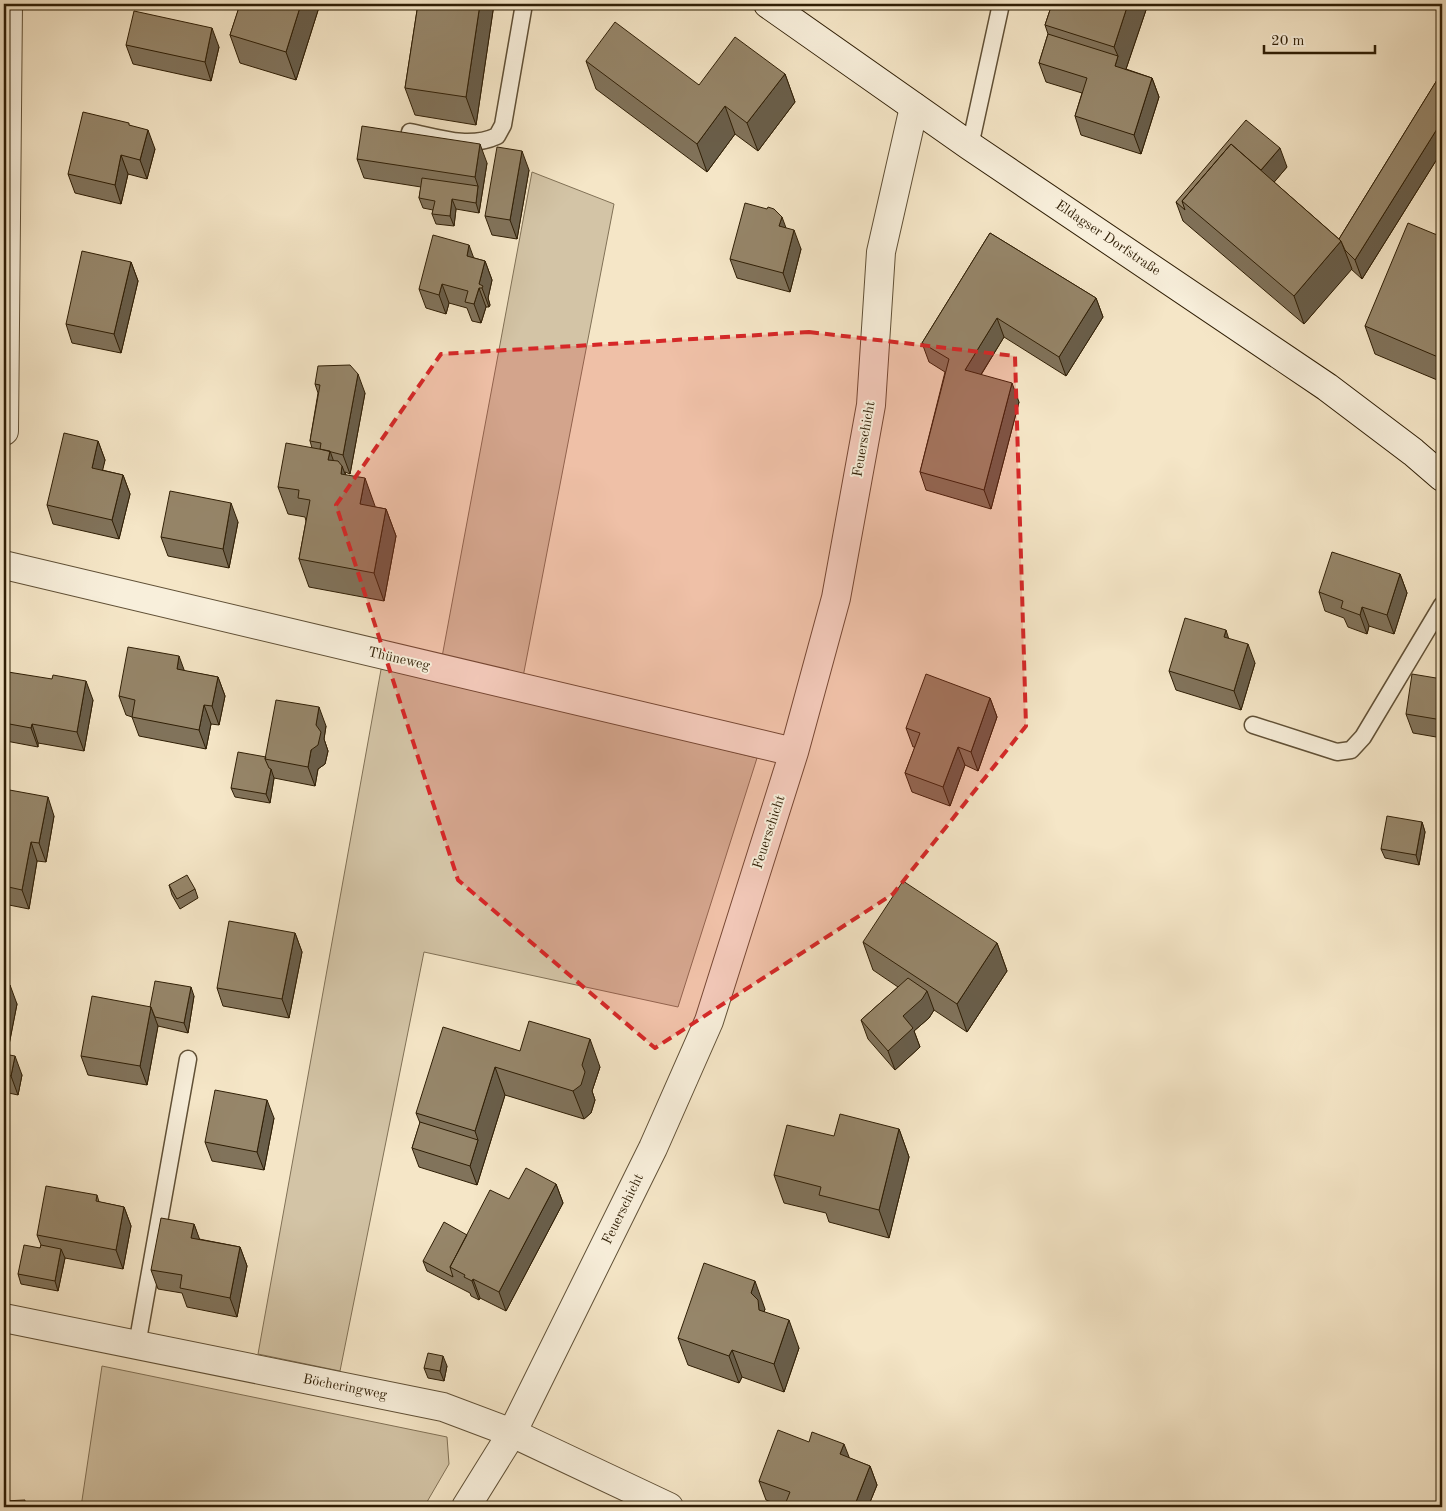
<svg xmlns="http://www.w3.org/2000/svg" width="1446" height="1511" font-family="'Old Standard TT',serif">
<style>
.green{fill:#d3c4a6;stroke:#817156}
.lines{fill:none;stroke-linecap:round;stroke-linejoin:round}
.lane-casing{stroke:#605036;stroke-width:19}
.street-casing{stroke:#605036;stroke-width:30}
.secondary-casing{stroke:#2f1e05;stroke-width:30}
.lane{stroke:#f8efdb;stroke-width:16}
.street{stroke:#f8efdb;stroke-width:28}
.secondary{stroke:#f8efdb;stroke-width:28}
.wall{fill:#81735b;stroke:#2f1e05}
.shaded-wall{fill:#695e4a;stroke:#2f1e05}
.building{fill:#96866a;stroke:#2f1e05}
.marked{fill:#d62828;fill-opacity:0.2;stroke:#d62828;stroke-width:4;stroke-dasharray:10 6;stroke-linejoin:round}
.labels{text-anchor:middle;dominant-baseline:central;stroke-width:4;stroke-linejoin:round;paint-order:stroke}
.street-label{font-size:14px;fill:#2f1e05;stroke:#f8efdb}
</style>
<rect width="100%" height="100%" fill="#f5e6c7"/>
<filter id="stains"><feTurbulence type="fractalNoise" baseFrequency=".004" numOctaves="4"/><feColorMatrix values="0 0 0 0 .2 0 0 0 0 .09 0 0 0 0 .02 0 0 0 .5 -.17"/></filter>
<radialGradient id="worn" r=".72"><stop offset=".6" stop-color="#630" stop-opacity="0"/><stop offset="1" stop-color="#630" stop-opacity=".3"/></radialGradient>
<path class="green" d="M532 172 614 204 523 677 442 657Z
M382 664 757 758 678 1007 424 952 340 1371 258 1354Z
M102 1366 447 1437 449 1464 424 1507H81Z"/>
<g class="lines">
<defs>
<path id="lane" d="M410 132C439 138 469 149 497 136L503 125 524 4
M970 146 1001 4
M1253 725 1337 752 1351 750 1363 737 1442 605
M137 1345 188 1059"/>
<path id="street" d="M4 431 8 4
M4 565 794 752
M4 1318 443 1407 512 1433 669 1507
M466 1507 512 1433 653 1148 709 1021 794 752 836 598 871 405 881 252 914 107"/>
<path id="secondary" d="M768 4 970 146 1327 387 1413 452 1442 477"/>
</defs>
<use href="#lane" class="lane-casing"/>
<use href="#street" class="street-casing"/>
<use href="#secondary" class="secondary-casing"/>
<use href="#lane" class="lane"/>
<use href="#street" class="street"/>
<use href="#secondary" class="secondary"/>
</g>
<path class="wall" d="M236 4H320L296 80 240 63 230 35 240 5Z
M418 4H494L476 125 415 115 405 88Z
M1052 4H1148L1126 69 1152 78 1159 97 1141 154 1081 135 1075 116 1082 93 1046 82 1039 63 1048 34 1045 25Z
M126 45 219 47 211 81 133 64Z
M586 61 699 85 785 74 795 102 758 151 735 134 707 172 596 89Z
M1442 72V151L1362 279 1351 269 1304 324 1183 221 1176 202 1287 167 1274 182 1339 239Z
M130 125 155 149 147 179 128 174 121 204 75 193 68 174Z
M357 159 487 163 479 213 456 209 454 226 436 224 432 214 433 210 423 208 419 198 421 187 364 178Z
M529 170 517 239 492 235 485 216Z
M785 228 801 249 790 292 737 278 730 259Z
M990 233 1096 298 1103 317 1066 376 1004 337 981 375 1019 402 991 509 926 490 920 472 945 372 929 362 922 343Z
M1442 237V382L1375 354 1365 326Z
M474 258 485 261 492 280 488 298 490 305 489 307H486L481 323 472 321 467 308 449 303 446 314 426 308 419 289Z
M131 262 138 281 121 353 72 343 66 324Z
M315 384 365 393 350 474 345 472 346 475 375 507 386 509 396 536 384 601 309 587 299 559 306 521 305 517 288 514 278 487 312 448 310 441 318 393Z
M98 441 105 460 102 470 123 475 130 494 119 539 53 524 47 505Z
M238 522 229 568 168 556 161 537Z
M1400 574 1407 593 1394 634 1369 626 1367 634 1348 627 1344 618 1325 611 1319 592Z
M1255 663 1241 710 1176 690 1169 671Z
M184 671 218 677 225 696 219 725 211 724 206 749 139 736 132 717 126 715 119 696Z
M1442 679V738L1413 733 1406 714Z
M4 695 93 700 84 751 38 743V747L6 741 4 736Z
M990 698 997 717 978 771 965 765 950 806 912 792 905 773 915 747H913L906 728Z
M326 726 324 739 328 751 325 764 318 769 315 786 274 778 270 803 235 797 231 788 266 757Z
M4 789 54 816 46 862 37 861 29 909 4 904Z
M1422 822 1425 832 1419 865 1385 858 1381 849Z
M169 885 195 889 198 898 180 909 172 895Z
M295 933 302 952 289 1018 223 1006 217 988Z
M863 942 997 943 1007 971 967 1032 934 1010 929 1018 914 1031 920 1047 895 1070 868 1039 861 1020 898 987 873 970Z
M4 984 17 1004 7 1055 22 1075 18 1095 4 1092Z
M194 996 188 1033 158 1026 147 1085 88 1075 81 1056 150 1007Z
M520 1051 600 1067 592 1091 595 1100 591 1113 584 1119 505 1095 477 1185 419 1167 412 1148 420 1123 416 1113Z
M274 1118 264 1170 212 1161 205 1142Z
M899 1129 909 1157 889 1238 829 1222 826 1213 784 1203 774 1175Z
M556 1184 563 1203 506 1311 480 1298 479 1300 471 1296 470 1293 427 1271 423 1261 467 1235 509 1199Z
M97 1195 99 1202 124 1207 131 1226 123 1269 65 1258 58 1291 21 1284 18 1274 40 1248 41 1245 37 1235Z
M194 1224 199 1239 240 1247 247 1266 237 1317 187 1307 182 1293 158 1289 151 1270Z
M765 1309 764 1312 799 1348 784 1392 742 1377 739 1383 688 1365 678 1338Z
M447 1366 444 1381 428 1378 424 1368Z
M849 1458 870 1466 877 1485 868 1507H786L766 1500 759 1481Z"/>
<path class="shaded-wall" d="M301 4H320L296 80 286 52Z
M480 4H494L476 125 466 97Z
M1128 4H1148L1124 75 1115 66 1118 56 1114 47Z
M212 28 219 47 211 81 205 62Z
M785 74 795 102 758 151 747 123Z
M1152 78 1159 97 1141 154 1134 135Z
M725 106 735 134 707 172 697 144Z
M1442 121V151L1362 279 1355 260Z
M148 130 155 149 147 179 140 160Z
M480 144 487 163 479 213 476 203 478 186 475 177Z
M1280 148 1287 167 1265 193 1258 174Z
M522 151 529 170 517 239 510 220Z
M121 155 128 174 121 204 115 185Z
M452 199 456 209 454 226 450 216Z
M782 217 789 236 779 226Z
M794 230 801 249 790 292 783 273Z
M1341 241 1352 269 1304 324 1294 296Z
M469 245 476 264 467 256Z
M485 261 492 280 488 298 490 305 489 307 482 288 479 284Z
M131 262 138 281 121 353 114 334Z
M442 284 449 303 446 314 439 295Z
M479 288 486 307 481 323 474 304Z
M1096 298 1103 317 1066 376 1059 357Z
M997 318 1004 337 972 389 965 370Z
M1442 346V366L1441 365 1438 357Z
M358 374 365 393 350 474 343 455Z
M1012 383 1019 402 991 509 984 490Z
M98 441 105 460 99 486 92 468Z
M330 451 340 479 328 460Z
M342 466 353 494 341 474Z
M123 475 130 494 119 539 112 520Z
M365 478 375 506 370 532 360 504Z
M231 503 238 522 229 568 223 549Z
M386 509 396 536 384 601 374 573Z
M1400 574 1407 593 1394 634 1387 615Z
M1362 607 1369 626 1367 634 1360 615Z
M1226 630 1232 649 1224 637Z
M1248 644 1255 663 1241 710 1234 691Z
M179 656 186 675 177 669Z
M218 677 225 696 219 725 212 706Z
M86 681 93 700 84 751 77 732Z
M990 698 997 717 978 771 971 752Z
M204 705 211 724 206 749 199 730Z
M319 707 326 726 324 739 328 751 325 764 318 769 315 786 308 767Z
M32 724 38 743V747L31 728Z
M958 747 965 765 950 806 943 787Z
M271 769 274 778 270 803 266 794Z
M48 797 54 816 46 862 39 843Z
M1422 822 1425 832 1419 865 1416 855Z
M31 842 37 861 29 909 22 890Z
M295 933 302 952 289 1018 282 999Z
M997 943 1007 971 967 1032 957 1004Z
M10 985 17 1004 4 1070V1016Z
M191 987 194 996 188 1033 184 1023Z
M927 991 934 1010 929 1018 914 1031 920 1047 895 1070 888 1051 903 1016Z
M151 1007 158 1026 147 1085 140 1066Z
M590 1039 600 1067 592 1091 595 1100 591 1113 584 1119 573 1091Z
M15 1056 22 1075 18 1095 11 1076Z
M495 1067 505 1095 477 1185 470 1166 478 1140 475 1131Z
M267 1100 274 1118 264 1170 257 1152Z
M899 1129 909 1157 889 1238 879 1210Z
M556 1184 563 1203 506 1311 499 1292Z
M124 1207 131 1226 123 1269 116 1250Z
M194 1224 201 1243 191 1238Z
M240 1247 247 1266 237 1317 230 1298Z
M61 1249 65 1258 58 1291 55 1281Z
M473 1279 480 1298 479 1300 472 1281Z
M755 1281 765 1309 763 1315 769 1338 751 1293Z
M789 1320 799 1348 784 1392 774 1364Z
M732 1350 742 1377 739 1383 729 1356Z
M443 1356 447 1366 444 1381 440 1371Z
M844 1444 851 1462 840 1454Z
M870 1466 877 1485 868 1507H854Z"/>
<path class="building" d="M240 4H301L286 52 230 35Z
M418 4H480L466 97 405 88Z
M1052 4H1128L1114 47 1045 25Z
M134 11 212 28 205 62 126 45Z
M615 22 699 85 735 37 785 74 747 123 725 106 697 144 586 61Z
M1048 34 1118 56 1115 66 1152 78 1134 135 1075 116 1087 78 1039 63Z
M1442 72V121L1355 260 1345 250 1341 241 1339 239Z
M83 112 129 123V125L148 130 140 160 121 155 115 185 68 174Z
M1246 120 1280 148 1261 170 1231 144 1182 201 1185 210 1176 202Z
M362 126 480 144 475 177 357 159Z
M1231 144 1341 241 1294 296 1182 201Z
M497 147 522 151 510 220 485 216Z
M422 178 478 186 476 203 452 199 450 216 432 214 435 201 419 198Z
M745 203 767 209 768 207 774 209 782 217 779 226 794 230 783 273 730 259Z
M1408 223 1442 237V346L1438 357 1365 326Z
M990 233 1096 298 1059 357 997 318 965 370 1012 383 984 490 920 472 949 359 922 343Z
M433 235 469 245 467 256 485 261 479 284 483 286 482 288H479L474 304 465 302 468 291 442 284 439 295 419 289Z
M82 251 131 262 114 334 66 324Z
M350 365 358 374 343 455 320 449 321 443 310 441 320 385 315 384 318 366Z
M64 433 98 441 92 468 123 475 112 520 47 505Z
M286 443 330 451 328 460 338 461 342 466 341 474 365 478 360 504 386 509 374 573 299 559 310 500 298 498 299 490 278 487Z
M170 491 231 503 223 549 161 537Z
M1332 552 1400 574 1387 615 1362 607 1360 615 1341 608 1343 601 1319 592Z
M1185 618 1226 630 1224 637 1248 644 1234 691 1169 671Z
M128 647 179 656 177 669 218 677 212 706 204 705 199 730 132 717 135 700 119 696Z
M8 672 52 679 53 675 86 681 77 732 32 724 31 728 4 723V695Z
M926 674 990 698 971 752 958 747 943 787 905 773 920 733 906 728Z
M1412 674 1442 679V720L1406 714Z
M276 700 319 707 316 725 321 732 318 745 311 750 308 767 265 759Z
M238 752 266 757 265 759 269 768 271 769 266 794 231 788Z
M4 789 48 797 39 843 31 842 22 890 4 886Z
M1387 816 1422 822 1416 855 1381 849Z
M187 875 195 889 177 899 169 885Z
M903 881 997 943 957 1004 863 942Z
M229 921 295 933 282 999 217 988Z
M908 978 927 991 922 999 903 1016 913 1028 888 1051 861 1020Z
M155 981 191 987 184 1023 155 1017 151 1007H150Z
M4 984 10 985 4 1016Z
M92 996 151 1007 140 1066 81 1056Z
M529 1021 590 1039 582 1065 585 1072 581 1085 573 1091 495 1067 475 1131 416 1113 443 1027 520 1051Z
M4 1054 15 1056 11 1076 4 1074Z
M215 1090 267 1100 257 1152 205 1142Z
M840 1114 899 1129 879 1210 819 1195 821 1187 774 1175 787 1125 834 1136Z
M420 1122 478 1140 470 1166 412 1148Z
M526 1168 556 1184 499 1292 473 1279 472 1281 464 1277 465 1275 450 1267 490 1190 509 1199Z
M46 1186 97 1195 96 1201 124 1207 116 1250 37 1235Z
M161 1218 194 1224 191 1238 240 1247 230 1298 180 1288 182 1275 151 1270Z
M444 1222 467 1235 450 1267 453 1277 423 1261Z
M24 1245 40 1248 41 1245 61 1249 55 1281 18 1274Z
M704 1263 755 1281 751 1293 758 1300 759 1310 789 1320 774 1364 732 1350 729 1356 678 1338Z
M428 1353 443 1356 440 1371 424 1368Z
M778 1430 809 1442 812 1432 844 1444 840 1454 870 1466 854 1507H829L821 1504 820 1507H799L786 1502 790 1492 759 1481Z
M25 1500V1507H4V1501Z"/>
<path class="marked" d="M809 332 1015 356 1026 726 893 894 655 1048 458 880 336 505 441 354Z"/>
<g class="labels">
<g class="street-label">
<text transform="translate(1108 238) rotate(34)">Eldagser Dorfstraße</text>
<text transform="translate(864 439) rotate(-80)">Feuerschicht</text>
<text transform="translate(399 659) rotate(13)">Thüneweg</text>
<text transform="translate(769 832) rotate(-72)">Feuerschicht</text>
<text transform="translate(623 1209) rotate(-64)">Feuerschicht</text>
<text transform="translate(345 1387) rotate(11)">Böcheringweg</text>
</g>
</g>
<rect width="1446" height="1511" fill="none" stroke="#f5e6c7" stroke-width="20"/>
<rect x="5" y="5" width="1436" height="1501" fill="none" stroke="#2f1e05" stroke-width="2.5"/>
<rect x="10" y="10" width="1426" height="1491" fill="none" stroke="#2f1e05"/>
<path d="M1264 45v8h111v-8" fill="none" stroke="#2f1e05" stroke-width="2.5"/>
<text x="1271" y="45" font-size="15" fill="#2f1e05" stroke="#f8efdb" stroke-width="4" paint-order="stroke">20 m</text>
<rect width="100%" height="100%" filter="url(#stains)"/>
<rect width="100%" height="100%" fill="url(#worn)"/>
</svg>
